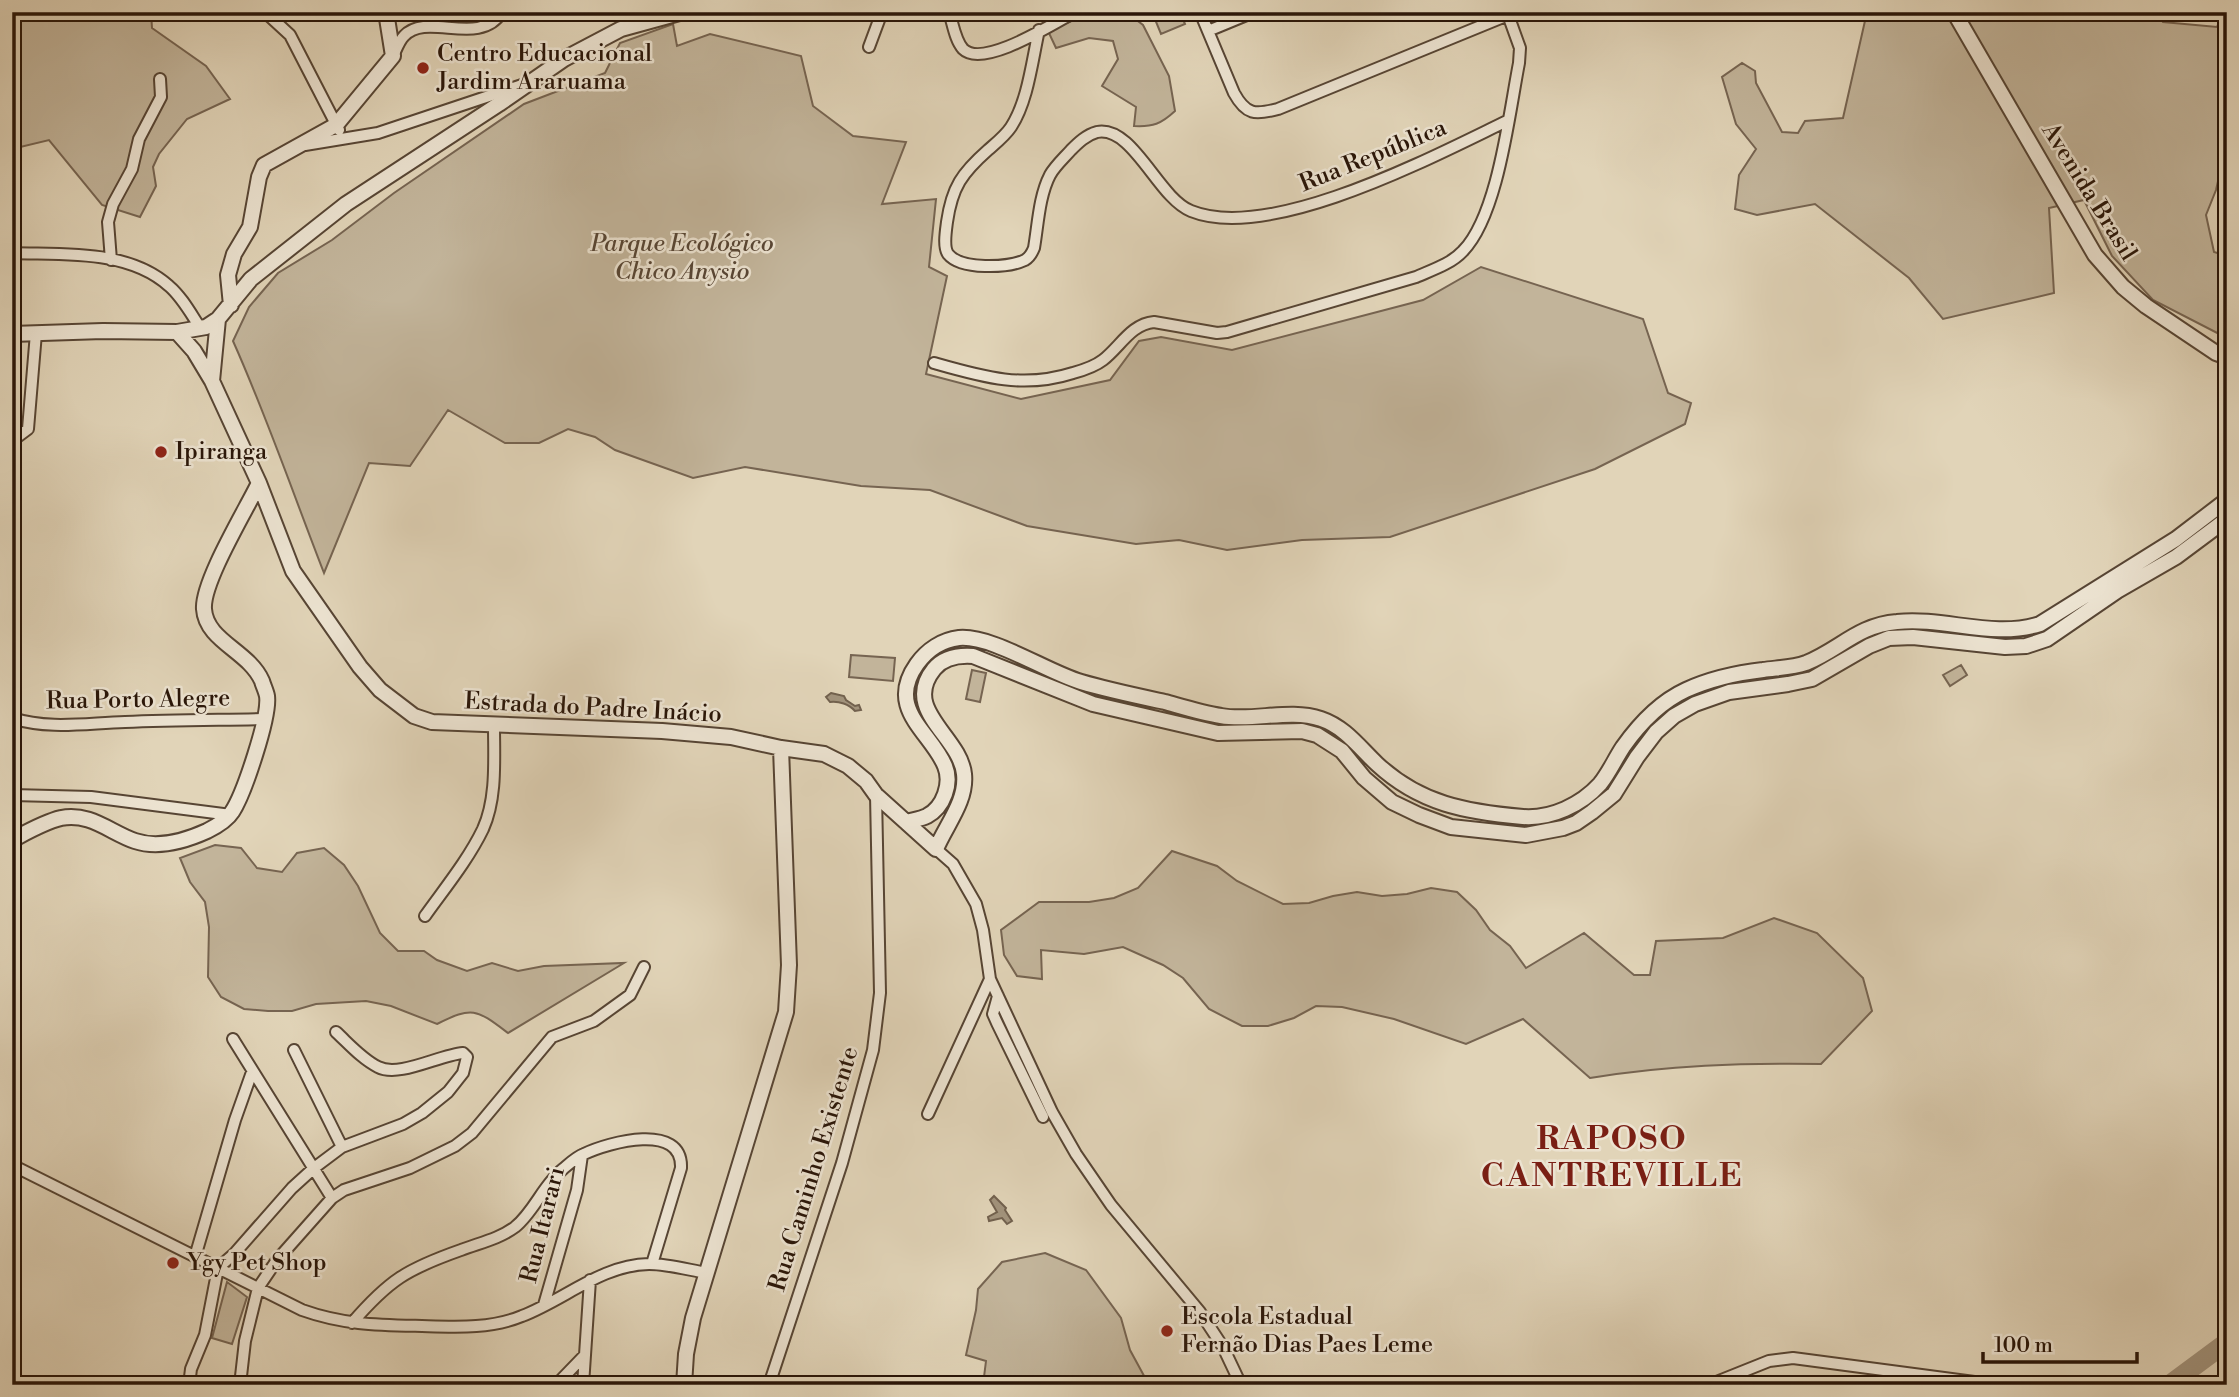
<svg xmlns="http://www.w3.org/2000/svg" width="2239" height="1397" font-family="'Libre Bodoni',serif">
<style>
.green{fill:#c2b49a;stroke:#766451;stroke-width:2}
.water{fill:#a2937c;stroke:#72614e;stroke-width:2}
.lines{fill:none;stroke-linecap:round;stroke-linejoin:round}
.river{stroke:#a2937c;stroke-width:19}
.minor-casing{stroke:#574534;stroke-width:14}
.tertiary-casing{stroke:#574534;stroke-width:18}
.minor{stroke:#ece3d1;stroke-width:10}
.tertiary{stroke:#ece3d1;stroke-width:14}
.poi-dot{fill:#8f2418;stroke:#ece3d1;stroke-width:2.5}
.labels{text-anchor:middle;dominant-baseline:central;stroke-width:5;stroke-linejoin:round;paint-order:stroke}
.poi-label{font-size:24px;fill:#291508;stroke:#ece3d1;text-anchor:start}
.street-label{font-size:24px;fill:#291508;stroke:#ece3d1}
.park-label{font-size:24px;font-style:italic;fill:#574534;stroke:#ece3d1}
.district-label{font-size:32px;font-weight:bold;letter-spacing:2px;fill:#7a1f14;stroke:#ece3d1}
</style>
<rect width="100%" height="100%" fill="#e1d4b8"/>
<filter id="stains"><feTurbulence type="fractalNoise" baseFrequency=".00286" numOctaves="4"/><feColorMatrix values="0 0 0 0 .2 0 0 0 0 .09 0 0 0 0 .02 0 0 0 .5 -.17"/></filter>
<radialGradient id="worn" r=".72"><stop offset=".6" stop-color="#630" stop-opacity="0"/><stop offset="1" stop-color="#630" stop-opacity=".3"/></radialGradient>
<path class="green" d="M12 12H151L152 28 206 66 230 99 187 119 159 154 153 167 156 186 140 217 102 205 49 140 12 149Z
M1092 12H1126L1143 25 1169 76 1175 111C1161 124 1153 127 1134 126L1136 107 1102 86 1118 59 1113 41 1089 38 1056 48 1048 31Z
M1152 12H1180L1185 24 1161 34Z
M1867 12H2155L2163 22 2217 27 2223 12H2227V142L2216 190 2206 215 2214 252 2227 256V338L2153 300 2112 256 2084 200 2049 208 2054 293 1943 319 1909 278 1815 204 1757 215 1735 209 1739 175 1756 149 1736 124 1722 77 1742 63 1755 71 1756 83 1782 132 1798 133 1805 121 1843 118Z
M673 24 677 46 710 34 801 56 813 106 853 136 906 142 882 204 936 199 929 267 947 276 926 374 1021 399 1110 380 1139 341 1161 337 1232 350 1423 300 1481 267 1643 319 1668 393 1691 403 1685 424 1595 469 1390 537 1302 540 1227 550 1179 540 1136 544 1027 526 930 490 861 486 745 467 693 478 615 450 595 437 568 429 539 443H505L448 410 410 466 369 463 324 573C294 496 267 417 233 341L249 307 278 273 332 240 394 193 524 104 605 73 620 43Z
M851 655 895 658 893 681 849 677Z
M1961 665 1967 675 1950 686 1943 675Z
M972 670 986 673 980 702 966 699Z
M215 845 241 848 257 868 282 872 297 853 324 848 344 865 358 886 380 933 398 951H424L437 960 467 971 492 963 518 971 544 966 624 963 508 1033C476 1009 473 1006 437 1024L391 1006 366 1001 316 1004 292 1011H268L244 1009 221 997 208 977 209 927 205 902 190 882 180 858Z
M1172 851 1217 866 1237 881 1283 904 1309 903 1333 896 1357 892 1382 896 1407 894 1431 888 1457 892 1476 910 1490 930 1510 946 1526 968 1584 933 1634 975H1650L1656 941 1723 938 1774 918 1817 933 1863 978 1872 1011 1821 1064C1741 1063 1669 1065 1590 1078L1523 1019 1466 1044 1394 1019 1342 1007 1316 1006 1294 1018 1268 1026H1242L1209 1009 1183 978 1163 965 1123 947 1084 954 1041 950 1042 979 1017 976 1004 955 1001 930 1039 902H1089L1114 898 1138 888Z
M1045 1253 1086 1270 1121 1318 1130 1350 1149 1385H1062L1050 1379 1044 1385H983L986 1361 966 1355 976 1310 978 1289 1002 1262Z
M227 1282 247 1297 232 1344 212 1338Z"/>
<path class="water" d="M831 693 844 696 846 700 855 706 859 705 861 710 855 711C849 704 839 701 830 702L826 697Z
M994 1196 1006 1208 1005 1210 1012 1221 1007 1224 1002 1218 989 1221 988 1217 997 1212 990 1200Z"/>
<g class="lines">
<path class="river" d="M2169 1385 2227 1342"/>
<defs>
<path id="minor" d="M265 12 290 35 339 130
M949 12C953 24 955 40 963 49 983 69 1054 23 1075 12
M1200 12 1234 93C1246 115 1255 115 1278 109L1508 15
M1039 30C1032 61 1028 101 1011 127 1005 136 996 143 988 150 962 173 952 187 947 222 946 230 943 247 948 254 961 270 1008 268 1025 260 1030 257 1032 253 1034 248 1038 225 1039 196 1050 175 1055 166 1064 158 1071 150 1078 143 1086 135 1097 132 1133 125 1158 198 1191 211 1270 243 1434 156 1507 121
M1208 31 1254 12
M869 47 882 12
M393 56C396 50 399 41 404 36 427 11 479 48 502 12
M305 145 378 133 522 85
M12 253C63 255 128 249 169 286 182 297 191 314 201 329
M111 260 108 222 113 204 132 169 139 139 161 97 160 79
M934 363C983 377 1023 389 1073 373 1084 370 1094 367 1103 360 1120 347 1131 324 1154 322L1217 333 1227 332 1416 277C1432 270 1451 264 1463 251 1498 215 1509 114 1519 63L1520 48 1507 12
M12 441 28 429 36 333
M12 718C50 730 86 723 125 722 171 720 218 720 265 719
M12 795 91 797 231 815
M425 916C445 888 468 860 483 829 497 798 494 759 494 726
M990 979 1052 1112 1076 1154 1111 1205 1200 1312 1223 1347 1241 1385
M998 996 993 1014 997 1023 1043 1117
M233 1039 332 1198
M294 1050 342 1147
M928 1114 990 979 983 930 976 904 953 864 936 849
M12 1165 302 1310C344 1325 379 1325 422 1326 456 1327 491 1329 522 1316 566 1299 601 1265 649 1264 668 1264 689 1270 707 1273
M195 1257 235 1120 252 1072
M544 1305 577 1190 582 1155
M352 1323C389 1280 407 1269 461 1250 479 1243 499 1239 515 1227 534 1212 543 1185 563 1169 569 1164 576 1157 584 1154 609 1142 683 1122 681 1168L652 1264
M189 1385 191 1369 205 1335 218 1268 234 1254 292 1188 314 1168 342 1147 403 1124 422 1113 448 1092 463 1073 467 1057 463 1053C439 1055 399 1078 378 1067 362 1059 349 1044 336 1032
M240 1385 245 1341 258 1288 277 1260 332 1198 344 1190 410 1168 455 1146 472 1133 552 1037 594 1021 630 995 644 967
M556 1385 584 1356
M583 1385 590 1280
M769 1385 842 1163 873 1050 880 993 876 795
M1709 1385 1769 1361 1793 1358 1997 1385"/>
<path id="tertiary" d="M1954 12 2095 255 2123 287 2146 306 2216 353 2227 357
M231 305 228 275 234 254 250 227 259 177 264 165 336 125 393 56 386 12
M218 319 212 381 259 483 293 571 360 667 380 690 414 716 432 722 662 731 731 737 781 748 824 754 848 766 866 781 876 795 936 849C946 825 967 801 964 774 960 736 901 710 934 669 944 657 959 655 973 656L1093 704 1218 733 1302 731 1317 735 1342 751 1364 778 1392 802 1419 815 1451 827 1526 835 1563 828 1576 823 1592 812 1614 794 1637 757 1656 732 1674 716 1695 704 1729 692 1788 684 1812 679 1869 646 1889 638 1913 637 2005 647 2026 646 2047 639 2117 591 2176 557 2227 519
M177 332 194 351 212 381
M12 334 103 331 177 332 206 327 218 319 251 279 346 204 499 104 564 59 621 29 683 12
M906 822C913 820 921 819 927 816 944 807 952 783 945 766 931 732 885 709 917 664 927 650 942 640 959 638 992 635 1047 672 1081 682 1108 690 1137 696 1165 702 1183 707 1202 713 1221 716 1254 722 1289 708 1321 719 1345 727 1360 748 1377 764 1420 804 1466 812 1523 817 1551 819 1581 805 1600 784 1609 773 1615 759 1623 747 1640 723 1660 702 1686 690 1710 679 1737 673 1763 670 1777 668 1792 668 1806 663 1839 650 1858 625 1897 622 1945 617 1993 639 2040 624L2176 539 2227 500
M12 840C27 832 44 822 61 818 90 812 111 833 135 841 159 849 185 841 207 831 215 827 227 820 232 812 244 794 270 716 267 696 266 691 263 685 262 681 249 651 206 641 204 609 202 582 246 510 259 483
M684 1385 686 1354 693 1318 786 1012 789 965 781 748"/>
</defs>
<use href="#minor" class="minor-casing"/>
<use href="#tertiary" class="tertiary-casing"/>
<use href="#minor" class="minor"/>
<use href="#tertiary" class="tertiary"/>
</g>
<g class="poi-dot">
<circle cx="423" cy="68" r="7"/>
<circle cx="161" cy="452" r="7"/>
<circle cx="173" cy="1263" r="7"/>
<circle cx="1167" cy="1331" r="7"/>
</g>
<g class="labels">
<g class="poi-label">
<text x="437" y="54">Centro Educacional<tspan x="437" dy="28">Jardim Araruama</tspan></text>
<text x="175" y="452">Ipiranga</text>
<text x="187" y="1263">Ygy Pet Shop</text>
<text x="1181" y="1317">Escola Estadual<tspan x="1181" dy="28">Fernão Dias Paes Leme</tspan></text>
</g>
<g class="street-label">
<text transform="translate(1373 156) rotate(-22)">Rua República</text>
<text transform="translate(2089 192) rotate(58)">Avenida Brasil</text>
<text transform="translate(138 700) rotate(-1)">Rua Porto Alegre</text>
<text transform="translate(593 708) rotate(3)">Estrada do Padre Inácio</text>
<text transform="translate(814 1169) rotate(-73)">Rua Caminho Existente</text>
<text transform="translate(543 1225) rotate(-76)">Rua Itarari</text>
</g>
<g class="park-label">
<text x="682" y="244">Parque Ecológico<tspan x="682" dy="28">Chico Anysio</tspan></text>
</g>
<g class="district-label">
<text x="1612" y="1139">RAPOSO<tspan x="1612" dy="37">CANTREVILLE</tspan></text>
</g>
</g>
<rect width="2239" height="1397" fill="none" stroke="#e1d4b8" stroke-width="42"/>
<rect x="14" y="14" width="2211" height="1369" fill="none" stroke="#291508" stroke-width="3.5"/>
<rect x="21" y="21" width="2197" height="1355" fill="none" stroke="#291508" stroke-width="2"/>
<path d="M1983 1352v10h154v-10" fill="none" stroke="#291508" stroke-width="3.5"/>
<text x="1994" y="1352" font-size="21" fill="#291508" stroke="#ece3d1" stroke-width="5" paint-order="stroke">100 m</text>
<rect width="100%" height="100%" filter="url(#stains)"/>
<rect width="100%" height="100%" fill="url(#worn)"/>
</svg>
